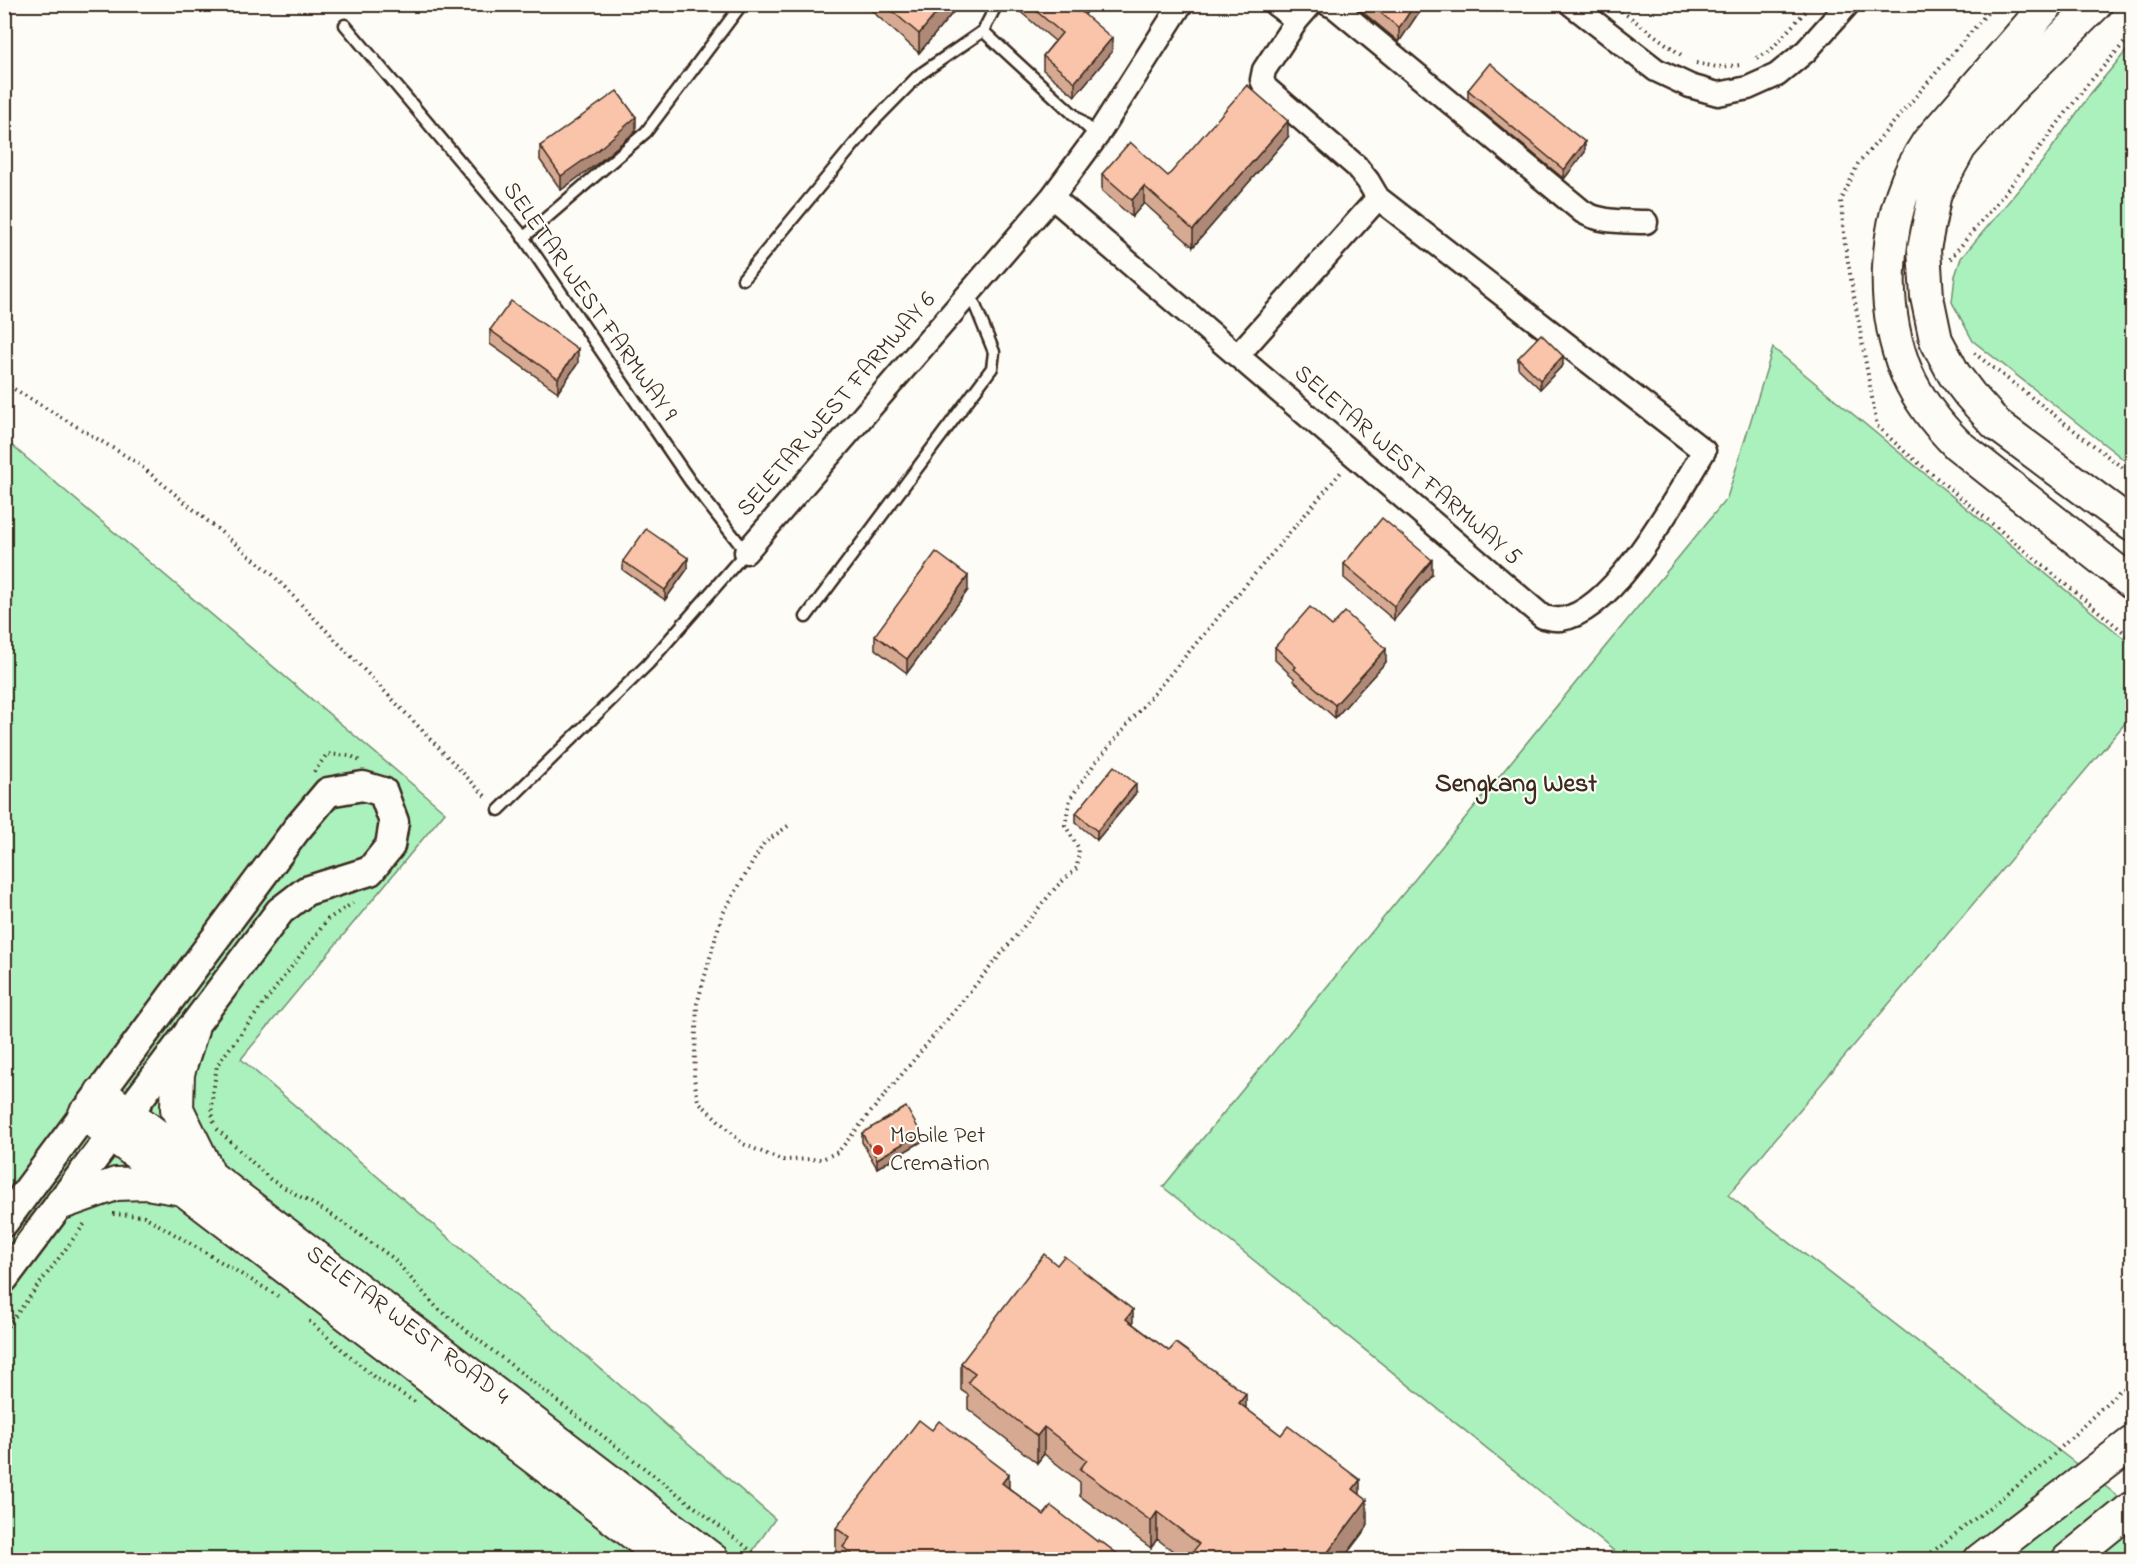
<svg xmlns="http://www.w3.org/2000/svg" width="2137" height="1564" font-family="'Indie Flower',sans-serif">
<style>
.green{fill:#abf1bd;stroke:#738e6e;stroke-width:1.5}
.lines{fill:none;stroke-linecap:round;stroke-linejoin:round}
.service-casing{stroke:#3b2a1e;stroke-width:15}
.minor-casing{stroke:#3b2a1e;stroke-width:27}
.tertiary-casing{stroke:#3b2a1e;stroke-width:33}
.secondary-casing{stroke:#3b2a1e;stroke-width:36}
.path{stroke:#3b2a1e;stroke-width:4;stroke-dasharray:1.5 4.5;stroke-linecap:butt}
.service{stroke:#fdfcf7;stroke-width:10}
.minor{stroke:#fdfcf7;stroke-width:22}
.tertiary{stroke:#fdfcf7;stroke-width:28}
.secondary{stroke:#fdfcf7;stroke-width:32}
.wall{fill:#d6a992;stroke:#3b2a1e;stroke-width:1.5}
.shaded-wall{fill:#ae8977;stroke:#3b2a1e;stroke-width:1.5}
.building{fill:#f9c4aa;stroke:#3b2a1e;stroke-width:1.5}
.poi-dot{fill:#c8321e;stroke:#fdfcf7;stroke-width:2}
.labels{text-anchor:middle;dominant-baseline:central;stroke-width:4.5;stroke-linejoin:round;paint-order:stroke}
.street-label{font-size:24px;fill:#3b2a1e;stroke:#fdfcf7}
.poi-label{font-size:24px;fill:#3b2a1e;stroke:#fdfcf7;text-anchor:start}
.neighbourhood-label{font-size:26px;font-weight:bold;fill:#3b2a1e;stroke:#fdfcf7}
</style>
<rect width="100%" height="100%" fill="#fdfcf7"/>
<filter id="ink" filterUnits="userSpaceOnUse"><feTurbulence type="fractalNoise" baseFrequency=".0167" numOctaves="2"/><feDisplacementMap in="SourceGraphic" scale="12" xChannelSelector="R" yChannelSelector="G"/><feConvolveMatrix kernelMatrix="1 2 1 2 8 2 1 2 1" color-interpolation-filters="sRGB"/></filter>
<g filter="url(#ink)">
<path class="green" d="M2132 44V466L1973 341 1952 302 1955 276 1961 258 2042 162 2091 93Z
M1773 348 2132 645V715L1728 1195 2132 1507V1559H1624L1163 1187 1727 498Z
M4 439 445 812 241 1059 775 1519 747 1559H5Z"/>
<g class="lines">
<defs>
<path id="service" d="M345 25 519 231 690 481 746 552 648 664 499 810
M983 31 1097 136
M523 238 646 132 742 4
M743 279 871 124 919 75 983 31 997 4
M806 617 992 368 994 352 970 293"/>
<path id="minor" d="M1275 4 1297 20
M1328 4 1335 7 1583 212C1602 223 1624 221 1646 222
M1571 4 1656 70 1690 86 1718 94 1748 88 1777 75 1806 51 1848 4
M1052 197 1543 617C1548 618 1555 620 1561 619 1615 612 1677 495 1704 451L1378 198 1368 181 1356 166 1266 88 1262 80 1264 70 1297 20 1311 4
M1238 355 1378 198
M746 552 1052 197 1097 136 1181 4"/>
<path id="tertiary" d="M4 1222 296 830 328 792 363 786 383 792 394 822 390 846 370 871 306 891 280 911 4 1278"/>
<path id="secondary" d="M2048 4 1928 142C1884 207 1877 302 1907 374 1919 401 1937 424 1958 445L2132 583
M2096 4 2015 84 1960 147 1935 193 1924 249 1927 297 1936 340 1954 374 1970 395 1996 424 2132 525
M192 1030 178 1073 177 1109 207 1170
M101 1093 713 1560
M85 1114 668 1560
M62 1203 116 1184 146 1183 182 1189
M1980 1560 2132 1443
M2068 1560 2132 1508"/>
</defs>
<use href="#service" class="service-casing"/>
<use href="#minor" class="minor-casing"/>
<use href="#tertiary" class="tertiary-casing"/>
<use href="#secondary" class="secondary-casing"/>
<path class="path" d="M1612 4 1684 57
M1995 4 1858 164 1841 201 1845 245 1877 426 1904 451 2132 639
M1757 58 1769 52 1812 4
M1696 63 1717 67 1742 65
M1950 259 2011 185 2088 84 2132 34
M1974 353 2132 475
M4 383 136 462 272 574 488 799
M314 772 327 754 351 756 362 762
M788 826 764 843 722 915 697 1004 694 1078 698 1101 743 1144 781 1160 822 1159 838 1152 1057 886 1077 868 1079 849 1065 825 1070 799 1095 763 1341 472
M214 1122 211 1107 217 1065 328 919 353 903
M217 1129 271 1180 329 1213 393 1258 436 1307 763 1560
M113 1214 144 1216 278 1296
M309 1321 374 1377 415 1402
M4 1331 86 1222
M1922 1560 2040 1468 2118 1392 2132 1385
M2129 1560 2132 1556"/>
<use href="#service" class="service"/>
<use href="#minor" class="minor"/>
<use href="#tertiary" class="tertiary"/>
<use href="#secondary" class="secondary"/>
</g>
<path class="wall" d="M864 4H960L919 53Z
M1018 4H1087V12L1084 15 1112 52 1075 96 1043 70V56L1055 41 1018 10Z
M1353 4H1419V12L1399 42Z
M1468 90 1585 152 1564 179 1468 100Z
M636 131 598 163 561 190 540 160V146Z
M1288 137 1193 247 1144 203 1132 217 1102 191V174L1168 176Z
M490 330 578 363 558 392 490 344Z
M1518 358 1563 365 1540 389 1518 368Z
M623 561 688 568 665 600 623 570Z
M1344 564 1432 574 1394 620 1344 578Z
M968 590 907 673 875 649V635Z
M1332 626 1386 662 1335 718 1294 681V678L1275 660V647Z
M1136 793 1097 840 1076 823V813Z
M862 1133 921 1142 877 1168 862 1142Z
M1057 1265 1133 1324 1360 1495 1367 1527 1342 1560H1185L1157 1539 1151 1548 1080 1496V1482L1044 1454 1037 1463 968 1409V1395L961 1390V1363Z
M1009 1488 1044 1515 1098 1542 1123 1560H843L836 1555V1528Z"/>
<path class="shaded-wall" d="M944 4H960L919 53V34Z
M1082 4H1087V12L1078 23V9Z
M1415 4H1419V12L1399 42V28Z
M1112 38V52L1075 96V82Z
M636 117V131L598 163 561 190V176Z
M1288 121V137L1193 247V230Z
M1585 142V152L1564 179V170Z
M1144 186V203L1132 217V200Z
M578 349V363L558 392V378Z
M1563 356V365L1540 389V380Z
M688 558V568L665 600V590Z
M1432 560V574L1394 620V606Z
M968 576V590L907 673V659Z
M1386 649V662L1335 718V705Z
M1136 784V793L1097 840V831Z
M921 1133V1142L877 1168V1159Z
M1133 1310V1336L1126 1319Z
M1246 1394V1421L1239 1403Z
M1044 1427V1454L1037 1463V1436Z
M1009 1474V1501L1002 1483Z
M1360 1480V1507L1353 1489Z
M1367 1500V1527L1342 1560H1322Z
M1157 1512V1539L1151 1548V1521Z"/>
<path class="building" d="M884 4H944L919 34Z
M1028 4H1082L1078 9 1112 38 1075 82 1043 56 1062 33Z
M1370 4H1415L1399 28Z
M1490 63 1541 107 1585 142 1564 170 1468 90Z
M1247 85 1288 121 1193 230 1144 186 1132 200 1102 174 1130 142 1168 176Z
M617 91 636 117 598 150 561 176 540 146Z
M511 301 578 349 558 378 490 330Z
M1541 334 1563 356 1540 380 1518 358Z
M1382 518 1432 560 1394 606 1344 564Z
M646 529 688 558 665 590 623 561Z
M936 552 968 576 907 659 875 635Z
M1310 607 1332 626 1345 612 1386 649 1335 705 1294 669 1296 667 1275 647Z
M1114 766 1136 784 1097 831 1076 813Z
M906 1107 921 1133 877 1159 862 1133Z
M1044 1254 1057 1265 1064 1256 1133 1310 1126 1319 1169 1351 1176 1343 1246 1394 1239 1403 1281 1435 1288 1426 1360 1480 1353 1489 1367 1500 1322 1560H1201L1192 1553 1199 1544 1157 1512 1151 1521 1080 1469 1087 1460 1044 1427 1037 1436 968 1382 975 1373 961 1363Z
M919 1420 932 1430 939 1421 1009 1474 1002 1483 1044 1515 1051 1506 1098 1542 1099 1540 1123 1558 1122 1560H859L843 1547 850 1538 836 1528Z"/>
</g>
<circle class="poi-dot" cx="878" cy="1150" r="6"/>
<g class="labels">
<g class="street-label">
<text transform="translate(589 302) rotate(55)">SELETAR WEST FARMWAY 9</text>
<text transform="translate(837 405) rotate(-49)">SELETAR WEST FARMWAY 6</text>
<text transform="translate(1407 466) rotate(41)">SELETAR WEST FARMWAY 5</text>
<text transform="translate(407 1326) rotate(37)">SELETAR WEST ROAD 4</text>
</g>
<g class="poi-label">
<text x="890" y="1136">Mobile Pet<tspan x="890" dy="28">Cremation</tspan></text>
</g>
<g class="neighbourhood-label">
<text x="1516" y="785">Sengkang West</text>
</g>
</g>
<rect width="2137" height="1564" fill="none" stroke="#fdfcf7" stroke-width="24"/>
<rect x="12" y="12" width="2113" height="1540" fill="none" stroke="#3b2a1e" stroke-width="2" filter="url(#ink)"/>
</svg>
